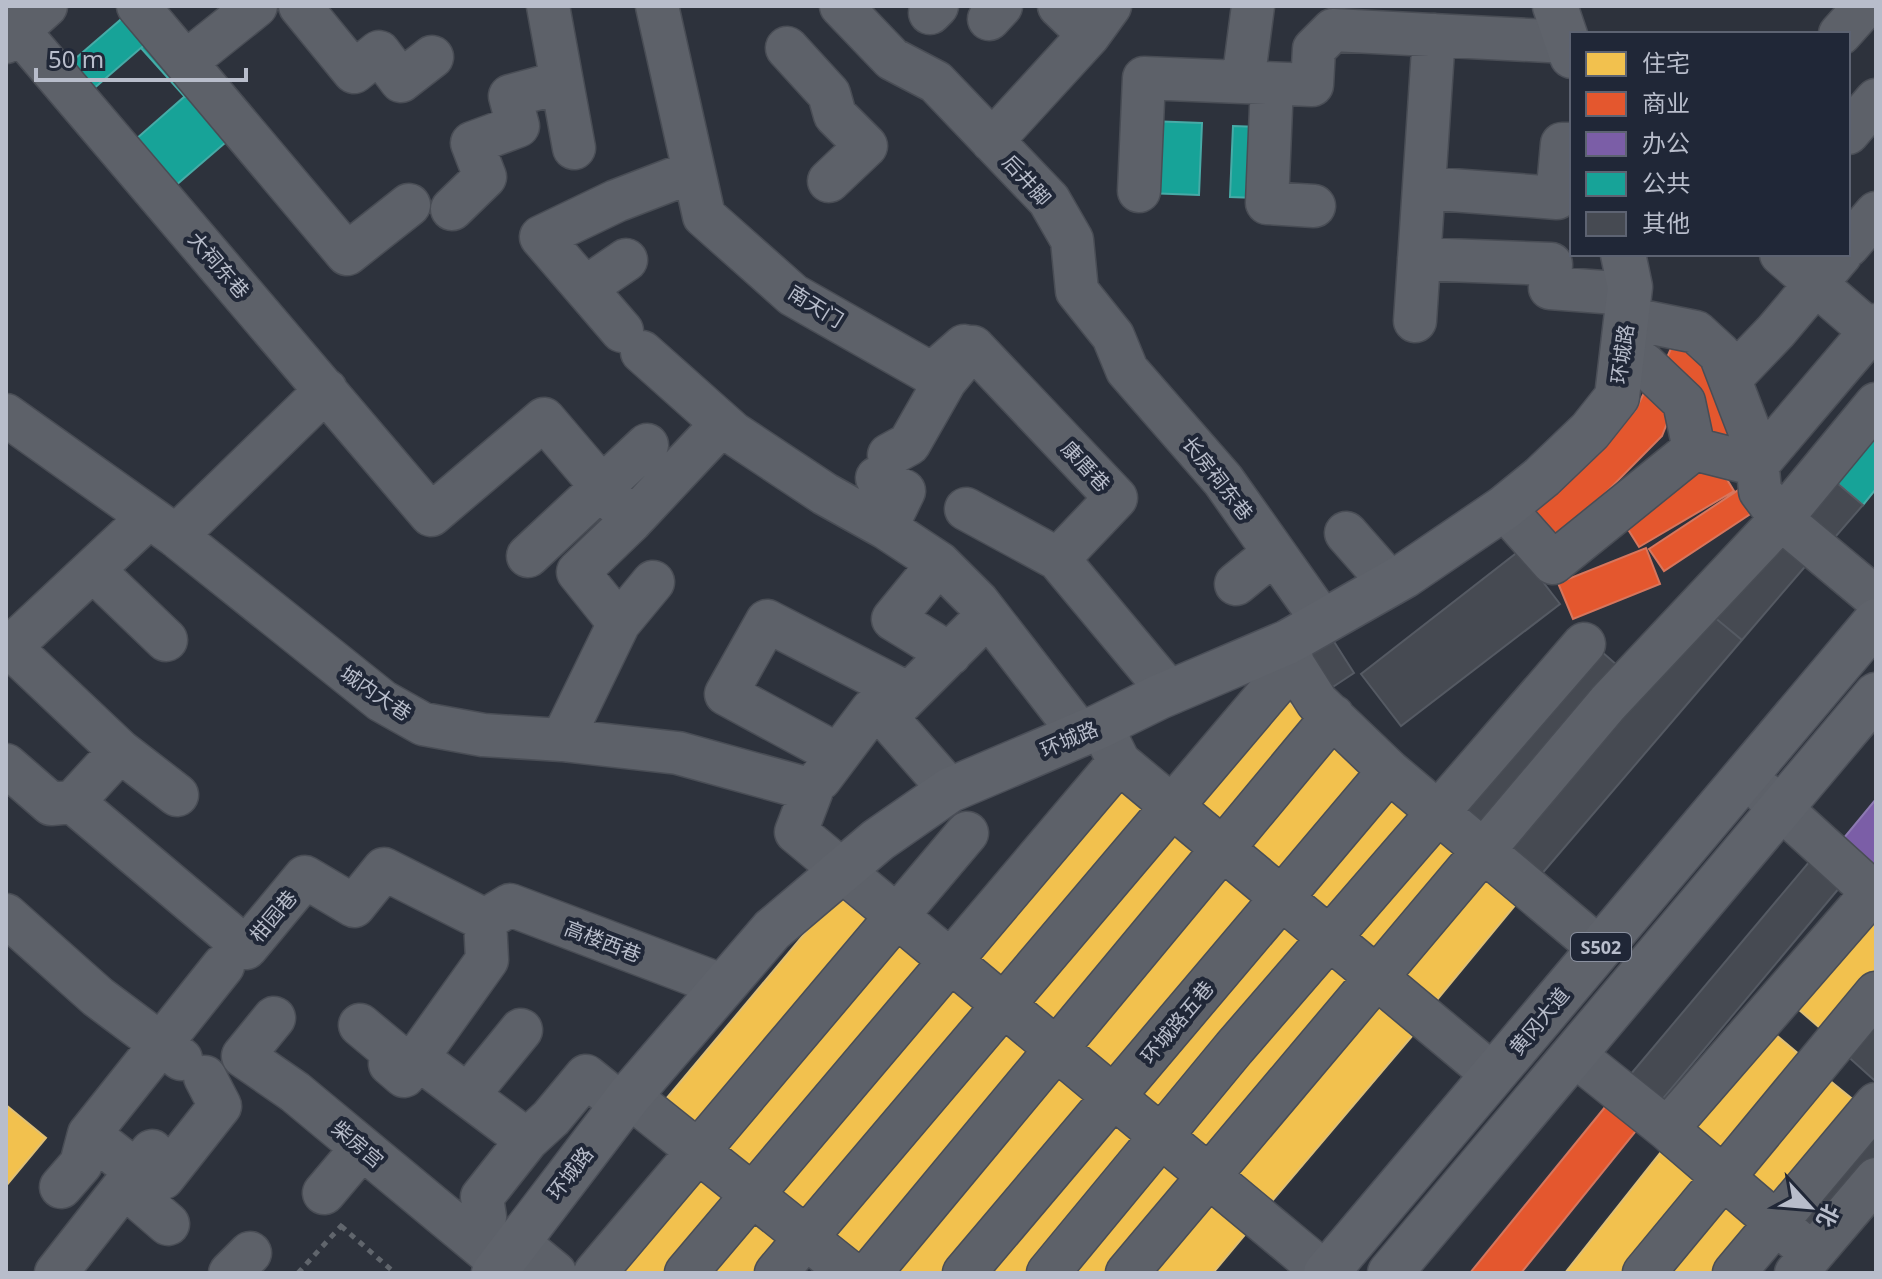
<svg xmlns="http://www.w3.org/2000/svg" width="1882" height="1279" font-family="'Noto Sans','Noto Sans SC',sans-serif">
<style>
.homes{fill:#f2c14e;stroke:#e1c074;stroke-width:2}
.shops{fill:#e4572e;stroke:#d7765d;stroke-width:2}
.offices{fill:#7b5ea7;stroke:#8d7ab2;stroke-width:2}
.public{fill:#17a398;stroke:#47aba7;stroke-width:2}
.building{fill:#464a52;stroke:#555a63;stroke-width:2}
.lines{fill:none;stroke-linecap:round;stroke-linejoin:round}
.minor-casing{stroke:#494d55;stroke-width:45}
.major-casing{stroke:#4b4f58;stroke-width:47}
.path{stroke:#60656c;stroke-width:5;stroke-dasharray:6 6;stroke-linecap:butt}
.minor{stroke:#5d6169;stroke-width:42}
.major{stroke:#5f636b;stroke-width:44}
.labels{text-anchor:middle;dominant-baseline:central;stroke-width:8;stroke-linejoin:round;paint-order:stroke}
.shield{fill:#202737;stroke:#8a909f;stroke-width:2}
.shield-label{font-size:18px;font-weight:bold;fill:#b8bdcb}
.street-label{font-size:20px;fill:#b8bdcb;stroke:#202737}
</style>
<rect width="100%" height="100%" fill="#2d323c"/>
<path class="homes" d="M1278 693 1312 722 1222 833 1187 804Z
M1333 740 1368 768 1277 880 1242 851Z
M1117 776 1154 807 1003 986 966 955Z
M1389 785 1423 814 1331 924 1296 895Z
M1169 820 1206 852 1055 1030 1019 999Z
M1437 826 1471 855 1379 965 1345 935Z
M1486 868 1522 897 1431 1007 1396 979Z
M1226 869 1263 900 1113 1079 1076 1048Z
M837 895 866 919 690 1130 661 1105Z
M1280 911 1316 942 1166 1121 1129 1090Z
M1866 914 1876 922V976L1827 1034 1791 1003Z
M892 936 931 969 756 1178 717 1145Z
M1326 951 1363 982 1212 1161 1176 1130Z
M946 980 985 1013 809 1222 771 1190Z
M1381 997 1418 1029 1267 1207 1231 1176Z
M998 1022 1037 1055 862 1264 823 1232Z
M1769 1029 1807 1061 1727 1158 1689 1126Z
M1054 1068 1092 1100 948 1273H882Z
M1818 1071 1856 1102 1776 1199 1738 1167Z
M6 1105 46 1138 6 1186Z
M1107 1113 1146 1145 1039 1273H973Z
M1661 1152 1699 1182 1627 1273H1565Z
M1155 1153 1194 1185 1120 1273H1054Z
M699 1163 738 1195 674 1273H609Z
M1717 1196 1755 1227 1718 1273H1656Z
M1210 1198 1249 1230 1213 1273H1147Z
M753 1208 792 1240 765 1273H700Z"/>
<path class="shops" d="M1675 339 1711 362 1737 443 1708 446 1663 367Z
M1651 379 1675 403 1662 436 1556 543 1530 517 1635 411Z
M1714 458 1734 491 1639 547 1619 515Z
M1743 487 1758 509 1664 571 1649 549Z
M1646 548 1660 584 1573 619 1558 583Z
M1614 1096 1644 1121 1521 1273H1470Z"/>
<path class="offices" d="M1876 799V886L1834 850Z"/>
<path class="public" d="M126 15 149 41 85 96 62 70Z
M149 41 192 90 185 97 141 48Z
M192 90 232 137 168 192 128 146Z
M1149 121 1202 123 1199 195 1146 193Z
M1233 126 1260 127 1257 198 1230 197Z
M1876 422V489L1863 505 1830 477Z"/>
<path class="building" d="M1830 477 1863 505 1823 551 1792 525Z
M1775 534 1809 562 1742 640 1708 612Z
M1519 551 1560 604 1401 726 1361 674Z
M1708 612 1742 640 1534 883 1498 852Z
M1333 640 1354 673 1322 694 1301 661Z
M1593 644 1626 673 1481 840 1448 811Z
M1815 855 1845 881 1656 1107 1625 1081Z
M1876 1015V1077L1874 1080 1844 1053Z
M1876 1109V1171L1819 1238 1789 1212Z"/>
<g class="lines">
<defs>
<path id="minor" d="M138 6 347 254 409 205
M300 6 354 72 379 52 401 81 432 57
M548 6 574 148
M657 6 704 216 793 295 932 374 964 346
M841 6 892 59 936 82 1049 200 1072 240 1077 291 1113 336 1127 370 1223 480 1322 620
M1059 6 1089 35
M930 13 937 6
M6 16 431 515 544 419 631 521
M989 19 1001 6
M1333 30 1567 42
M1840 34 1865 6
M6 42 46 6
M787 48 829 94 835 115 866 146 829 181
M186 62 256 6
M1243 82 1253 6
M1272 84 1267 203 1314 206
M1848 133 1876 100
M992 141 1089 35 1110 6
M1424 188 1557 198 1562 144H1572
M1139 191 1144 78 1312 85 1314 49 1333 30
M452 209 485 177 472 143 518 126 510 96 562 82
M1848 246 1876 213
M1781 254 1876 336
M1419 259 1551 264 1550 288 1629 294
M585 288 626 260
M1627 318 1696 332 1720 354 1756 448 1760 491 1781 519 1872 595
M1415 321 1434 35
M622 331 541 237 616 201 694 171
M642 352 733 433 825 494 886 528 939 563 978 602 1081 735
M1623 358 1644 364 1684 402 1694 449
M1730 379 1776 331 1841 254
M6 415 176 536 382 701 423 724 483 735 562 740 678 753 812 790 796 832 1312 1262
M889 455 909 444 945 381 973 347 1116 498 1058 559 1170 693
M877 478 904 491 886 528
M1504 508 1553 563 1694 449 1757 465 1876 325
M966 509 1058 559
M1346 533 1391 584
M176 536 326 390
M528 556 647 445
M939 563 893 619 950 654
M93 570 166 640
M1236 584 1274 553
M619 623 653 582
M1288 642 1293 664 1317 702 1389 771 1586 937
M10 647 120 751 177 795
M6 651 149 517
M886 717 950 790
M1107 738 1119 762 1479 1063
M562 740 619 623 578 572 631 521 722 424
M822 746 726 694 767 621 909 694
M6 765 51 804 73 802
M820 779 872 710 886 717 988 615
M1765 794 1876 895
M73 802 246 948 305 877 354 906 384 869 485 920
M73 802 120 751
M6 915 98 997 181 1059
M485 920 510 905 724 986
M360 1025 396 1055 390 1064 404 1076 487 960 485 920
M243 1056 295 1092 501 1263
M243 1056 274 1018
M419 1059 527 1140
M1587 1065 1667 1129 1811 1253
M205 1077 220 1106 163 1178 136 1171 89 1134 223 966
M468 1095 521 1030
M629 1096 850 1273
M1667 1129 1873 892
M61 1187 81 1164 89 1134
M125 1187 168 1224
M324 1193 362 1148
M471 1238 485 1217 482 1197 527 1140 551 1118 586 1076 622 1105
M516 1241 555 1273
M56 1273 152 1151
M230 1273 250 1253
M595 1273 967 833
M686 1273 1119 762
M776 1273 1293 664
M870 1273 1333 716
M964 1273 1389 771
M1048 1273 1234 1048 1584 644
M1127 1273 1608 703 1781 519 1876 404
M1644 1273 1876 993
M1734 1273 1876 1104
M1796 1273 1876 1179"/>
<path id="major" d="M1555 6 1572 56
M494 1273 629 1096 772 930 878 840 950 790 1100 726 1159 697 1288 642 1404 576 1504 508 1542 477 1590 431 1617 397 1630 287 1623 254
M1326 1273 1876 621
M1390 1273 1876 695"/>
</defs>
<use href="#minor" class="minor-casing"/>
<use href="#major" class="major-casing"/>
<path class="path" d="M341 1226 395 1273
M298 1273 343 1224"/>
<use href="#minor" class="minor"/>
<use href="#major" class="major"/>
</g>
<g class="labels">
<rect class="shield" x="1571" y="933" width="60" height="28" rx="6"/>
<g class="shield-label">
<text x="1601" y="947">S502</text>
</g>
<g class="street-label">
<text transform="translate(1027 180) rotate(48)">后井脚</text>
<text transform="translate(219 265) rotate(49)">大祠东巷</text>
<text transform="translate(816 306) rotate(32)">南天门</text>
<text transform="translate(1622 354) rotate(-82)">环城路</text>
<text transform="translate(1086 466) rotate(47)">康厝巷</text>
<text transform="translate(1218 478) rotate(52)">长房祠东巷</text>
<text transform="translate(376 693) rotate(34)">城内大巷</text>
<text transform="translate(1069 739) rotate(-23)">环城路</text>
<text transform="translate(273 916) rotate(-50)">柑园巷</text>
<text transform="translate(603 941) rotate(21)">高楼西巷</text>
<text transform="translate(1539 1021) rotate(-50)">黄冈大道</text>
<text transform="translate(1177 1022) rotate(-50)">环城路五巷</text>
<text transform="translate(358 1144) rotate(40)">柴房宫</text>
<text transform="translate(570 1173) rotate(-52)">环城路</text>
</g>
</g>
<rect width="1882" height="1279" fill="none" stroke="#b8bdcb" stroke-width="16"/>
<rect x="1570" y="32" width="280" height="224" fill="#202737" stroke="#5d6372" stroke-width="2"/>
<rect x="1586" y="52" width="40" height="24" fill="#f2c14e" stroke="#5d6372" stroke-width="2"/>
<text x="1642" y="72" font-size="24" fill="#b8bdcb">住宅</text>
<rect x="1586" y="92" width="40" height="24" fill="#e4572e" stroke="#5d6372" stroke-width="2"/>
<text x="1642" y="112" font-size="24" fill="#b8bdcb">商业</text>
<rect x="1586" y="132" width="40" height="24" fill="#7b5ea7" stroke="#5d6372" stroke-width="2"/>
<text x="1642" y="152" font-size="24" fill="#b8bdcb">办公</text>
<rect x="1586" y="172" width="40" height="24" fill="#17a398" stroke="#5d6372" stroke-width="2"/>
<text x="1642" y="192" font-size="24" fill="#b8bdcb">公共</text>
<rect x="1586" y="212" width="40" height="24" fill="#464a52" stroke="#5d6372" stroke-width="2"/>
<text x="1642" y="232" font-size="24" fill="#b8bdcb">其他</text>
<g transform="translate(1810 1207) rotate(116)" stroke="#202737" stroke-width="6" paint-order="stroke">
<path d="M0-6L14 30L0 20L-14 30Z" fill="#b8bdcb"/>
<text y="-12" font-size="22" font-weight="bold" text-anchor="middle" fill="#b8bdcb">北</text>
</g>
<path d="M36 68v12h210v-12" fill="none" stroke="#b8bdcb" stroke-width="4"/>
<text x="48" y="68" font-size="24" fill="#b8bdcb" stroke="#202737" stroke-width="6" paint-order="stroke">50 m</text>
</svg>
